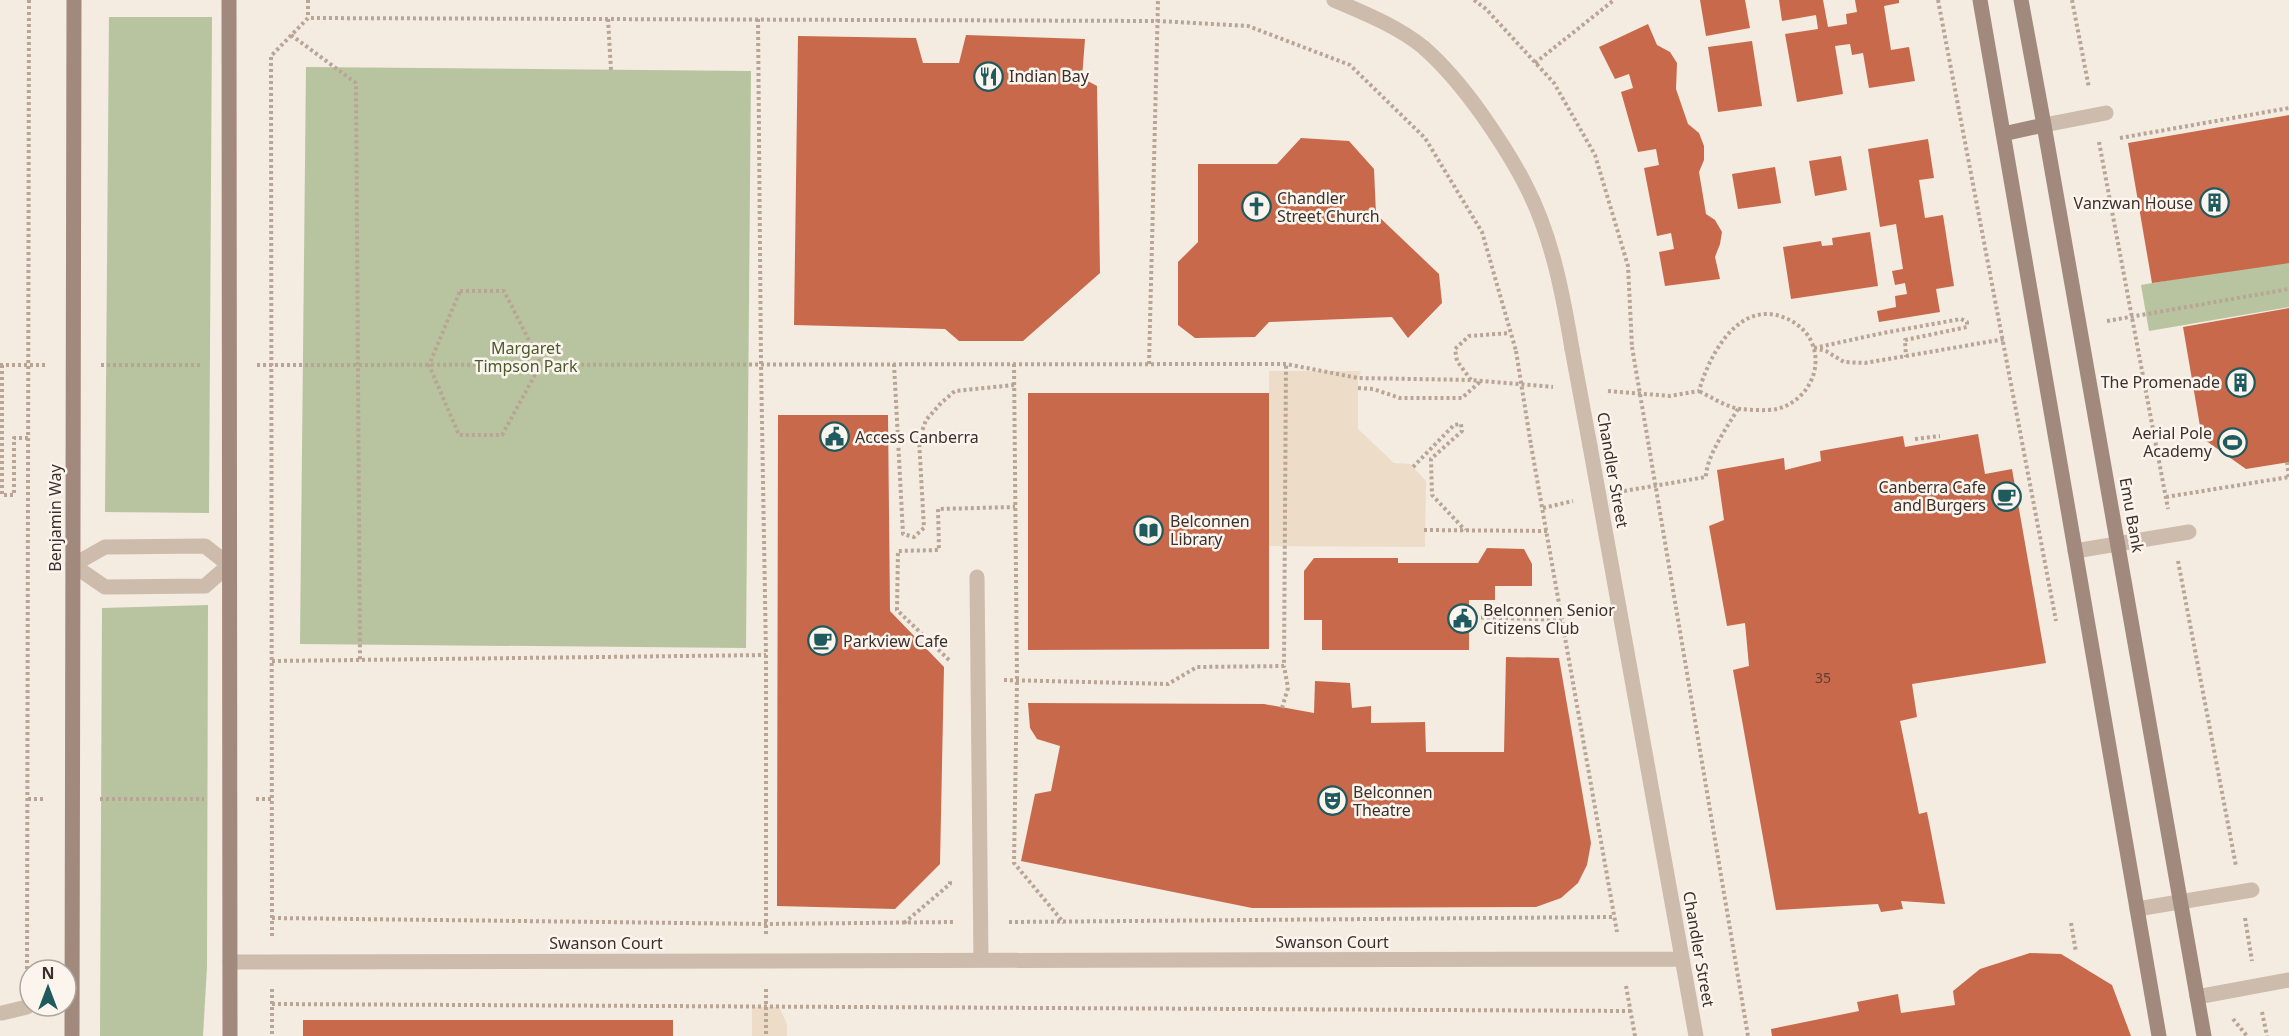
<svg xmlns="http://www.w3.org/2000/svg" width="2289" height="1036" font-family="'Noto Sans',sans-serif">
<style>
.green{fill:#b8c4a0}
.plaza{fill:#ecdcc8}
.building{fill:#c8694b}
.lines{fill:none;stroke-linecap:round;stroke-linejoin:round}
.path{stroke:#b9a596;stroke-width:4;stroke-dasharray:3 3;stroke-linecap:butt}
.lane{stroke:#cdbbac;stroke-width:15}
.street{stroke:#cdbbac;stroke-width:15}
.secondary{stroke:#a18a7d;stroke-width:15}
.path-bridge{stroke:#b9a596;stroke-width:4;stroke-dasharray:3 3;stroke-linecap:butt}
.street-bridge{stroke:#cdbbac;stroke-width:15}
.labels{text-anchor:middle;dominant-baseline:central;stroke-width:5;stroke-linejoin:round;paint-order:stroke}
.number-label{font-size:14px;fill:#5e3e33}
.poi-label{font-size:16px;fill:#3b302b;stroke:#fbf5ee;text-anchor:start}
.park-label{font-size:16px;fill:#4a5a2e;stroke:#fbf5ee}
.street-label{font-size:16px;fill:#3b302b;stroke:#fbf5ee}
</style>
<rect width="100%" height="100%" fill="#f4ebe1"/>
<path class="green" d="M109 17H212L209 513 105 512Z
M306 67 751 71 746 648 300 644Z
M2289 259V307L2149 331 2141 285Z
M208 605 207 967 203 1036H100L102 608Z"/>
<path class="plaza" d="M1269 371H1361L1358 378V429L1394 463 1410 464 1426 481 1425 547 1269 546Z
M752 1007H779L787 1024V1036H752Z"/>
<path class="building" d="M1700 0H1745L1750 28 1706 36Z
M1779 0H1823L1828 27 1847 24 1846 14 1857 12 1855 0H1899V3L1884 6 1891 50 1909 47 1915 81 1869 88 1863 53 1852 55 1850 44 1835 46 1843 94 1797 102 1785 34 1818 29 1816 15 1782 21Z
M1648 24 1657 45 1670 52 1677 63 1676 89 1688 124 1699 133 1704 146V160L1699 172 1706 214 1715 220 1722 232 1720 244 1715 257 1720 279 1665 286 1659 252 1674 249 1671 233 1657 236 1644 168 1659 165 1656 149 1638 152 1621 92 1633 88 1629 74 1615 79 1599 47Z
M966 35 1085 39 1082 78 1097 86 1100 273 1023 341H959L945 329 794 325 798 36 916 38 923 63H959Z
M1752 41 1762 106 1718 112 1708 47Z
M2289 115V263L2152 283 2128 143Z
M1301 138 1349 141 1374 169 1376 214 1439 274 1442 303 1408 338 1392 317 1269 322 1255 337 1195 338 1178 325V262L1198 242V164H1277Z
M1928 139 1934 178 1919 180 1925 218 1943 215 1954 286 1936 289 1940 312 1879 322 1877 311 1896 307 1895 296 1907 294 1905 283 1895 285 1892 271 1903 269 1896 224 1880 227 1868 149Z
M1841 156 1847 190 1815 196 1809 161Z
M1775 167 1781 203 1738 209 1732 174Z
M1870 232 1878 286 1791 299 1783 247 1821 241 1822 246 1833 245 1832 238Z
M2289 308V462L2246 469 2202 438 2183 327Z
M1028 393H1269V649L1028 650Z
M778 415H888L890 611 944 667 940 864 895 909 777 906Z
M1978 434 1985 474 2012 469 2046 663 1912 684 1917 717 1900 721 1919 814 1927 812 1945 904 1901 901 1903 909 1881 912 1878 904 1776 910 1733 670 1749 666 1745 623 1727 626 1709 526 1724 520 1717 470 1784 458 1785 470 1821 461 1820 451 1903 436 1905 447Z
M1487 548 1524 549 1532 564V586H1495V600H1469V650H1322V620H1304V571L1314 558H1398V563H1478Z
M1506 657 1559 658 1591 843 1587 865 1578 883 1561 898 1536 907 1252 908 1021 861 1035 794 1051 791 1060 746 1037 739 1030 728 1028 703 1264 704 1314 713 1315 681 1350 683 1352 708 1371 706V723L1425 722 1426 752H1504Z
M2030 953 2061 954 2112 985 2131 1036H1772L1771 1029 1859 1011 1857 1002 1898 994 1901 1013 1955 1005 1953 991 1980 969Z
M303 1020H673V1036H303Z"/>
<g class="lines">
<path class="path" d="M308 0V18
M1474 0 1486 9 1554 83 1595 155 1628 266 1632 347
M1938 0 2056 621
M2072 0 2089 88
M608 19 611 70
M758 19 761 364 766 655V934
M291 35 356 83 360 660
M1535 63 1614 0
M2120 138 2289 108
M2099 142 2168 509
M460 291H504L541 364 502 435H459L429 365Z
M2107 321 2289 289
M1814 348 1826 351 1844 362 1865 363 2005 339
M1814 348 1883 333 1961 319 1967 322V327L1905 340 1906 357
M894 364 903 534 914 537 924 528 919 440 926 420 941 403 955 391 1014 385
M1014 364 1017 681 1014 863 1064 923
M1149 364 1158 0
M0 365H45
M2 365V495H14V438H28
M101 365H201
M257 365 1286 364 1358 378 1471 380 1553 387
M1471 380 1457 361 1455 349 1469 336 1510 333
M1358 388 1373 389 1400 398H1462L1481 381
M1608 391 1670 396 1699 391C1708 359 1734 306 1776 315 1789 318 1801 325 1809 337 1826 366 1808 401 1777 409 1767 411 1751 410 1741 409 1728 408 1711 397 1699 391
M1915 439 1940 436
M1531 445 1617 932
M1649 447 1748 1036
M2287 462 2289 478
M1413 467 1454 425 1461 424 1462 431 1431 459 1432 495 1465 530
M1624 491 1706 477C1706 457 1727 427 1738 409
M2166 497 2289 477
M1543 508 1573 501
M1424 530 1548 531
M2178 561 2236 866
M1469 617 1563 620
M949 660 897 610 898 551 939 550 938 509 1015 507
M272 661 766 655
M1004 680 1168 684 1197 667 1284 666 1286 364
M1282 708 1288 688 1284 666
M28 799H45
M100 799H204
M256 799H272
M272 918 766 924 954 922
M2245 918 2252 961
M1009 922 1614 917
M904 923 950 884V880
M2071 923 2076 952
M272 936 271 56 308 18 1158 21 1248 26 1350 65 1425 138 1482 232 1516 351
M27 975 29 0
M1626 986 1635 1036
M272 989V1036
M766 989V1036
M272 1004 1631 1011
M2262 1012 2267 1036
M2233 1019 2247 1036"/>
<path class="lane" d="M2044 125 2106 113
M205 546 229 565 205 586 105 587 73 565 105 547Z
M2075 551 2189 532
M2137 909 2252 890
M2197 997 2289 980
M2 1013 27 1007 30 1003"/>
<path class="street" d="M1334 0C1364 13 1397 26 1423 47 1446 67 1466 92 1483 116 1499 139 1514 162 1526 186 1552 236 1563 295 1572 349
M1590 446 1696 1036
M977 577 981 960
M230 962 1682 959"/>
<path class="secondary" d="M229 0 230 1036
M1980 0 2159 1036
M2021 0 2044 125 2204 1036
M2003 134 2044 125
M72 1036 74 0"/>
<path class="path-bridge" d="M1632 347 1649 447
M1516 351 1531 445"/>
<path class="street-bridge" d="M1572 349 1590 446"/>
</g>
<defs>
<symbol id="restaurant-ring" viewBox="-11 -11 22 22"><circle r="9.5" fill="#fbf5ee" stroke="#1f5a5e" stroke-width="1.5"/><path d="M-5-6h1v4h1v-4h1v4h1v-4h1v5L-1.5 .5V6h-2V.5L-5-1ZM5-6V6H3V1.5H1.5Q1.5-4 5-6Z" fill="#1f5a5e"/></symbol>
<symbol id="building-ring" viewBox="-11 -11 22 22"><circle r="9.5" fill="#fbf5ee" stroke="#1f5a5e" stroke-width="1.5"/><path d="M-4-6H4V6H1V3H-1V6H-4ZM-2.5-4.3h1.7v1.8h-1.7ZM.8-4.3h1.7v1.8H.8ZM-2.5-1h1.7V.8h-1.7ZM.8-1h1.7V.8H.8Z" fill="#1f5a5e"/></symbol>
<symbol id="church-ring" viewBox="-11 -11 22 22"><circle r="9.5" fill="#fbf5ee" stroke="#1f5a5e" stroke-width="1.5"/><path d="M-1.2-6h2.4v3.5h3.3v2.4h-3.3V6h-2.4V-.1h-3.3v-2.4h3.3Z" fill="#1f5a5e"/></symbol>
<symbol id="civic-ring" viewBox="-11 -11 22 22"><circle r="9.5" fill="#fbf5ee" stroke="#1f5a5e" stroke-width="1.5"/><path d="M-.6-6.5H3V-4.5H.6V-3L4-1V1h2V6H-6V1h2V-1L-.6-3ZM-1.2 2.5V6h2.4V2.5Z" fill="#1f5a5e"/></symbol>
<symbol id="stadium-ring" viewBox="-11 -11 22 22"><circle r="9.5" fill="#fbf5ee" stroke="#1f5a5e" stroke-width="1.5"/><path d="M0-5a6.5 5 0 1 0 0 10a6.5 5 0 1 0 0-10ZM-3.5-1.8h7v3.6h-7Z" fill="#1f5a5e"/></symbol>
<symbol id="cafe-ring" viewBox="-11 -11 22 22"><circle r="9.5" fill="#fbf5ee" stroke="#1f5a5e" stroke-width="1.5"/><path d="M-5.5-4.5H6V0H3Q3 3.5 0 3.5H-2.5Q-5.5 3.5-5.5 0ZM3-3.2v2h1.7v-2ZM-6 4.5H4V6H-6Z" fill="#1f5a5e"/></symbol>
<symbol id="library-ring" viewBox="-11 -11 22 22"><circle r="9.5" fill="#fbf5ee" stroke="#1f5a5e" stroke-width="1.5"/><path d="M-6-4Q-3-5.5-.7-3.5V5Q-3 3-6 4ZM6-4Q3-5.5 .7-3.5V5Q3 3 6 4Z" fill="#1f5a5e"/></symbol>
<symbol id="theatre-ring" viewBox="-11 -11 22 22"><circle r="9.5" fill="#fbf5ee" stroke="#1f5a5e" stroke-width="1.5"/><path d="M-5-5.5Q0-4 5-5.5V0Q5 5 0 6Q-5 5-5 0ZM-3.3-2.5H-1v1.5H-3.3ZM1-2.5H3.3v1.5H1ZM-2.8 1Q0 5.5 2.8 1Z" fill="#1f5a5e"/></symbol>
</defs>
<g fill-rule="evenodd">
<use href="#restaurant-ring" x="972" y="60" width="33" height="33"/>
<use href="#building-ring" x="2198" y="186" width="33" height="33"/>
<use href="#church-ring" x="1240" y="190" width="33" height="33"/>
<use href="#building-ring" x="2224" y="366" width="33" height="33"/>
<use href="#civic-ring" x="818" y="420" width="33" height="33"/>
<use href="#stadium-ring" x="2216" y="426" width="33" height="33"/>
<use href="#cafe-ring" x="1990" y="480" width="33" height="33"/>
<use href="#library-ring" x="1132" y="514" width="33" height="33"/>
<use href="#civic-ring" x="1446" y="602" width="33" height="33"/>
<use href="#cafe-ring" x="806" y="624" width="33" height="33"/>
<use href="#theatre-ring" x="1316" y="784" width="33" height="33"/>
</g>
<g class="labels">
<g class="number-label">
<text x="1823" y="677">35</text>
</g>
<g class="poi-label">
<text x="1009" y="76">Indian Bay</text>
<text x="1277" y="198">Chandler<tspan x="1277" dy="18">Street Church</tspan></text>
<text x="2193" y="203" text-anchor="end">Vanzwan House</text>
<text x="2220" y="382" text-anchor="end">The Promenade</text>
<text x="2212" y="433" text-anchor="end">Aerial Pole<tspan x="2212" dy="18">Academy</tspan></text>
<text x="855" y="437">Access Canberra</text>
<text x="1986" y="487" text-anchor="end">Canberra Cafe<tspan x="1986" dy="18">and Burgers</tspan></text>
<text x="1170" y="521">Belconnen<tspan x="1170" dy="18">Library</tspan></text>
<text x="1483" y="610">Belconnen Senior<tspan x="1483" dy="18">Citizens Club</tspan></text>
<text x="843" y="641">Parkview Cafe</text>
<text x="1353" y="792">Belconnen<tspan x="1353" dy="18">Theatre</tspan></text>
</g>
<g class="park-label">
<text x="526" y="348">Margaret<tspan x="526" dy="18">Timpson Park</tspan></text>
</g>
<g class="street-label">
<text transform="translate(1613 470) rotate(80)">Chandler Street</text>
<text transform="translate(2132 515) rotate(80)">Emu Bank</text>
<text transform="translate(55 518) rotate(-90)">Benjamin Way</text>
<text x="1332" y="942">Swanson Court</text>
<text x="606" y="943">Swanson Court</text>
<text transform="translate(1699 949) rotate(80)">Chandler Street</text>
</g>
</g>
<g transform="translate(48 988)"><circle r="28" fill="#fbf5ee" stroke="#aea6a0" stroke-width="1.5"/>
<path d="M0-4.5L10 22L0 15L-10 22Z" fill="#1f5a5e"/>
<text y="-9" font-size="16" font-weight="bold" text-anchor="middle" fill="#3b302b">N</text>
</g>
</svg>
